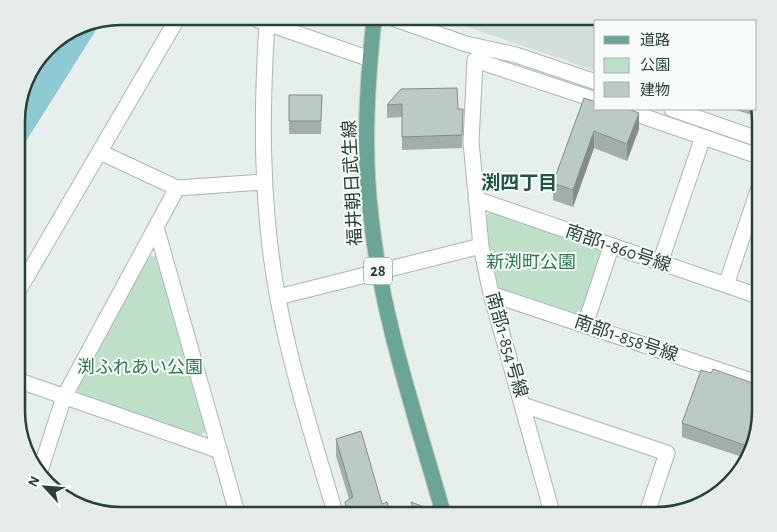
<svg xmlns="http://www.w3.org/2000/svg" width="777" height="532" font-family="'Alegreya Sans','Noto Sans JP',sans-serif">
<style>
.built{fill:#d4dfda}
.green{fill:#bfe0c8}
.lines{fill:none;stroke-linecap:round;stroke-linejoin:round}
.river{stroke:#8ec9d4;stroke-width:25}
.minor-casing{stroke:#a8b8b2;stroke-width:17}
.major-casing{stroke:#c2cac8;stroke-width:17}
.minor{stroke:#fff;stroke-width:15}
.major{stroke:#6aa596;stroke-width:15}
.wall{fill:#a1aea9}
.shaded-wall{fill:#838d89}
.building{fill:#bbcac4;stroke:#838d89}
.labels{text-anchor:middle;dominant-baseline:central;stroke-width:4;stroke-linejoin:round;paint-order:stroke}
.shield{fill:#f7fbf9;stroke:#637a73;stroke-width:1}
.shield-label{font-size:16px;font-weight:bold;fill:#24423a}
.street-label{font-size:18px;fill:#24423a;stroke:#f7fbf9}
.park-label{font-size:18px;fill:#2d7a4b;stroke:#f7fbf9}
.neighbourhood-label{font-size:19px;font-weight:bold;fill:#1f5548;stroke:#f7fbf9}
.rim{fill:none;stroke:#24423a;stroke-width:2.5}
</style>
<rect width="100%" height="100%" fill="#e6efeb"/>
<path class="built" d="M662 16 675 21H596V71L444 19Z"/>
<path class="green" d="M492 211 599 248 603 254 582 314 575 316 500 291 495 286 483 218Z
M147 256 158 257 207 430 199 437 79 396 76 388Z"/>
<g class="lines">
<path class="river" d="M17 132 85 24"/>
<defs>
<path id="minor" d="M395 19 466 44 516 55 596 82
M258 20 370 59
M267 23C261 116 261 208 278 299 292 373 315 444 336 516
M622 109 761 157
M672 109 761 140
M100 152 177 188 263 182
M476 199 761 297
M156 227 238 516
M660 263 703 137
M726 285 761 182
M17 293 176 21
M491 294 761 384
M278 297 481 246
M585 325 611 247
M17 380 220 451
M523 405 667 453 646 516
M39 474 64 397 177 188
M553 516 491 294 481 246 471 142 475 60 596 100"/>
<path id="major" d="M374 19C367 85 363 151 371 217 382 319 416 417 444 516"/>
</defs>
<use href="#minor" class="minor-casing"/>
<use href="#major" class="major-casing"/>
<use href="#minor" class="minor"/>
<use href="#major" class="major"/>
</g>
<path class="wall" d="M401 89 458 109H463L462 148 402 150V117L387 118V105Z
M289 95H322L321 134H289Z
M584 98 639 129 627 161 594 148 573 207 553 200V183Z
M756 99 761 115V118L733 109H756Z
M711 373 761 417 745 458 682 437V423Z
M336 439 382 504 391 516H345V502L349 499 336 456Z"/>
<path class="shaded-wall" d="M639 113V129L627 161V144Z
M594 131V148L573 207V190Z"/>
<path class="building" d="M457 88 458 109H463L462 135 402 137V104L387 105 401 89Z
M289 95H322L321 121H289Z
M584 98 596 102V109H628L639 113 627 144 594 131 573 190 553 183Z
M713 369 761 386V417L750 447 682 423 701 370 711 373Z
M361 431 382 504 387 502 391 516H349L345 502 353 497 336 439Z
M714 487 721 489 710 498Z
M411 502 424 507 426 516H397L414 511Z"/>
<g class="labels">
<rect class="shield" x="364" y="257.5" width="28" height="27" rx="4"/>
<g class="shield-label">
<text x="378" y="271">28</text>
</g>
<g class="street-label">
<text transform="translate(353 183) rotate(-93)">福井朝日武生線</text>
<text transform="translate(618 249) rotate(19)">南部1-860号線</text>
<text transform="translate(626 339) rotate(19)">南部1-858号線</text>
<text transform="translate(506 345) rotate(74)">南部1-854号線</text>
</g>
<g class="park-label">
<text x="531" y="263">新渕町公園</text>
<text x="140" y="368">渕ふれあい公園</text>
</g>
<g class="neighbourhood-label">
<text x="519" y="183">渕四丁目</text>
</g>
</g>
<path d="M0 0H777V532H0ZM121 25H656A96 96 0 0 1 752 121V411A96 96 0 0 1 656 507H121A96 96 0 0 1 25 411V121A96 96 0 0 1 121 25Z" fill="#e6ecea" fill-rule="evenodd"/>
<path class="rim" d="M121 25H656A96 96 0 0 1 752 121V411A96 96 0 0 1 656 507H121A96 96 0 0 1 25 411V121A96 96 0 0 1 121 25Z"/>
<rect x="594" y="20" width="162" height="90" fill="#f7fbf9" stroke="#a3b1ad"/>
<rect x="604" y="36" width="25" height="8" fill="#6aa596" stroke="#a3b1ad"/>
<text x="640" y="45" font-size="15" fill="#24423a">道路</text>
<rect x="604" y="58" width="25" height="15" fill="#bfe0c8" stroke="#a3b1ad"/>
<text x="640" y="70" font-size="15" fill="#24423a">公園</text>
<rect x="604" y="82" width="25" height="15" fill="#bbcac4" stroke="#a3b1ad"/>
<text x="640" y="95" font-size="15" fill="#24423a">建物</text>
<g transform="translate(45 487) rotate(296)" stroke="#f7fbf9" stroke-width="4" paint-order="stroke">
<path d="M0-4L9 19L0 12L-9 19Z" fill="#24423a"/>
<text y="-8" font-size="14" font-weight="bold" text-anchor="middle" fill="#24423a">N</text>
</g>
</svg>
